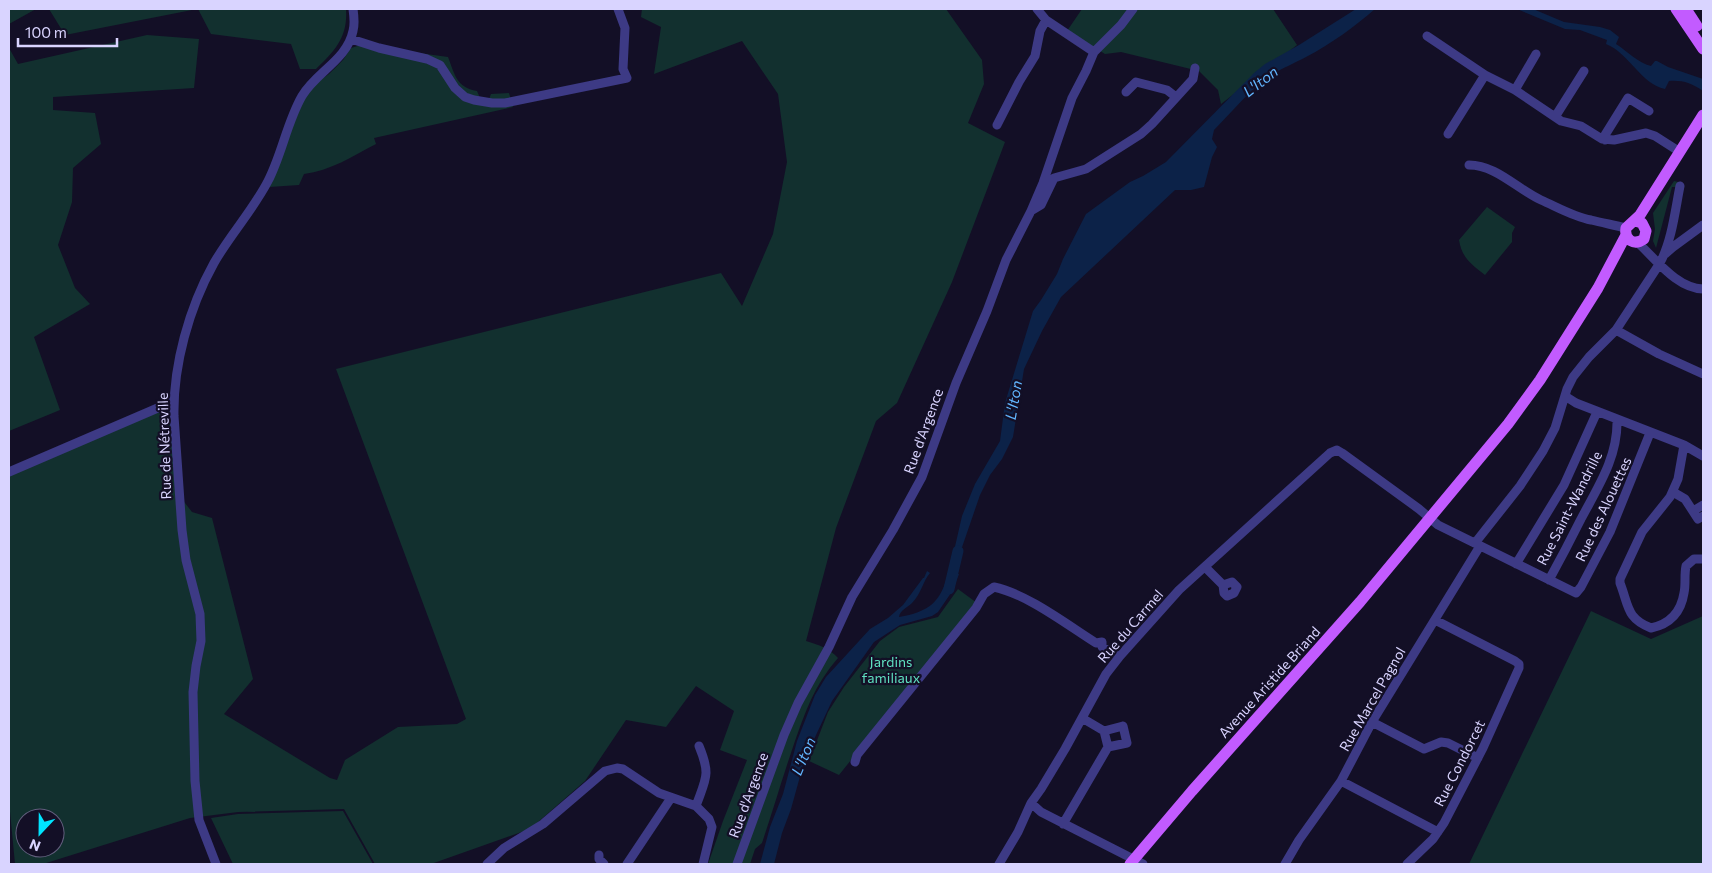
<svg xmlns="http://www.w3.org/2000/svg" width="1712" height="873" font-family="Commissioner,sans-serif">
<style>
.green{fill:#12302f;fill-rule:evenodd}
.water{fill:#0c2248}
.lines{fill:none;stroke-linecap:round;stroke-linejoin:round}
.river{stroke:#0c2248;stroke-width:11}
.minor{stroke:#3d3a85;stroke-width:9}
.major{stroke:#c25bff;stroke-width:11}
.labels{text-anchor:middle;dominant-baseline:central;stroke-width:4.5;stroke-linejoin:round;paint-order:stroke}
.street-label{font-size:14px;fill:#d9d4ff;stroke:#130f26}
.park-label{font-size:14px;fill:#5fe0c0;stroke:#130f26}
.water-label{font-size:15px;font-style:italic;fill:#62b6ff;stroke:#130f26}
</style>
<rect width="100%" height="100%" fill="#130f26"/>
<path class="green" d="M9 9H36L9 24Z
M49 9H197L65 35Z
M198 9H346C348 37 335 51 316 69H300L291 44 211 34Z
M642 9H946L982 60 984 84 968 123 1005 142 952 282 897 403 876 421 836 528 806 641C819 645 829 648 838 658 814 686 806 710 794 744 783 776 773 810 762 843L755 849 750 864H708L723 821 747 760 720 750 734 711 696 686 666 727 626 720 585 781 530 829 431 864H375L344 809 238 812 190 818 43 864H15L9 801V473L172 405 178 494 192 512 212 518 253 679 224 714 330 778 337 780 345 760 398 727 457 724 466 719 336 369 721 273 742 306 773 234 787 162 778 94 742 41 654 74 661 27 641 17ZM25 818H55V848H25Z
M1082 9H1273L1297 45 1221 104 1218 90 1199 71 1121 52 1105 54 1067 31Z
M147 35 199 39 194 88 53 97V110L95 113 101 144 73 168 72 202 58 245 75 288 90 304 34 337 60 410 9 431V48L18 64Z
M361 45 448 57C455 75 456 87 477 91L480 98 489 99 491 94 509 93 513 107 374 138 376 144C353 156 330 171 304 174L299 185 269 187 292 127 305 97 312 86 329 74 343 60 351 48Z
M1674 181 1678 182 1677 187H1672L1656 248 1653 241 1655 229 1653 213Z
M1487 207 1515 227 1512 233V242L1485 275C1471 264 1462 258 1459 240Z
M958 589 977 603 839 775 809 761 828 712 844 687 880 641 899 627 938 617Z
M1591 611 1651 639 1703 616V864H1469Z
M343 811 373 864H233L211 818 238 814Z"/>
<path class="water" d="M1356 9H1375C1354 27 1331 44 1306 57 1295 63 1282 68 1272 75 1250 89 1232 112 1214 130L1212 139 1217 147 1212 157 1204 187 1191 190H1175L1061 297 1042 331 1024 369 1013 437 1002 459 990 475 980 495 959 556 958 565 951 564 962 516 975 484 1000 441 1005 403 1033 311 1041 300 1057 274 1063 259 1086 214 1130 182 1143 176 1166 162 1254 73 1265 64 1299 45Z
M1517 9H1533L1564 22 1600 27 1610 30 1619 37 1616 44C1627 51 1638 63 1651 66L1655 61H1657L1668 67 1703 79V91C1692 83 1682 80 1669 81L1665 89C1641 84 1629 53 1606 44L1607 40 1580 30 1565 29Z
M927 571 930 573C923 581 921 594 912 603 907 608 900 610 899 617 928 612 941 603 948 573L959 574 953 590 938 612 932 616 900 625 874 642 832 701 816 735 804 762 791 809 782 833 774 864H760L770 827 783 794 797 741 815 695 826 677 870 629 888 618 903 605 923 578H924Z"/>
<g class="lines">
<path class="river" d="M949 589 958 551"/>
<path class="minor" d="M1037 9 1046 20 1094 52
M1427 36 1485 75
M351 39 379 48 427 59 440 65 455 88 465 97 474 100 492 103H505L627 78 623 69 625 28 618 9
M1515 90 1536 54
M1126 92 1136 82 1167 90 1176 97
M1555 117 1584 71
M997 125 1019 82 1035 56 1040 31 1046 20
M1448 134 1485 75 1515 90 1561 121 1581 126 1602 139 1614 140 1646 133 1655 136 1680 152
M1605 140V135L1628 98 1649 111
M1469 165C1496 165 1517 189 1541 200 1557 207 1574 217 1591 220 1603 223 1614 225 1626 228
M1031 211 1041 205 1054 178 1086 169 1141 134 1152 124 1193 79 1195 68
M1637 242C1656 259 1676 288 1703 289
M1665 254 1673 247 1703 225
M1616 330 1659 354 1703 374
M1565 396 1576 403 1684 445 1703 456
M1684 445 1678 479 1670 497 1642 532 1620 579V583C1629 606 1626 618 1651 628 1670 624 1681 612 1684 593 1686 584 1684 575 1686 566L1694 559H1703
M9 472 174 401
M1673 492 1685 499 1698 519 1703 516
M1693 511 1703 505
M1475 543 1520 486 1543 451 1555 428 1567 389 1573 377 1589 357 1616 330 1660 263C1672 240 1675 211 1680 186
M1516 564 1564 485 1597 412
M1205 567 1223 585 1224 593 1227 596 1234 593 1237 587 1232 582 1223 585
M1549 580C1560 560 1571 539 1581 519 1598 487 1618 457 1617 420
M1082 718 1104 731 1108 747 1127 743 1123 726 1104 731
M1372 722 1424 749 1441 742 1448 743 1478 758
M699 746C711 775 706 778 696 806L709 819 712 827 703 864
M855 762 857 755 976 608 984 594 994 587C1027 594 1066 624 1096 643L1102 642V647L1120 656
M1341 781 1438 832
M1031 803 1041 812 1143 864
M1063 824 1108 747
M599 855V859L604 864
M216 864 199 820 195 781 193 692 196 666 201 641 200 614 186 560 182 530 174 416C173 365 189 308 214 263 230 235 253 210 268 181 282 154 287 122 302 96 316 72 347 60 353 31 355 24 354 16 353 9
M487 864 504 848 543 824 605 771 617 768 623 769 659 793 696 806
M627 864 671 798
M737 864 784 735 798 703 829 647 852 597 893 530 922 477 956 383 987 311 1006 260 1031 211 1043 183 1072 98 1086 71 1094 52 1121 25 1133 9
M999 864 1018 832 1031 803 1041 789 1065 749 1106 674 1120 656 1179 590 1330 453 1337 450 1342 453 1419 509 1438 525 1576 593 1581 587 1610 532 1650 433
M1285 864 1299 840 1341 781 1372 722 1480 546
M1407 864 1433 839 1444 823 1483 748 1519 668V664L1515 661 1435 620"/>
<path class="major" d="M1676 9 1703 49
M1686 9 1697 26
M1635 221 1642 223 1646 231 1644 239C1634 246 1624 240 1626 228L1640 215 1703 115
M1130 864 1192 791 1360 602 1508 424 1540 380 1598 288 1626 235"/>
</g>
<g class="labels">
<g class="street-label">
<text transform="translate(923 431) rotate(-70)">Rue d'Argence</text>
<text transform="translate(164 446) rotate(-92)">Rue de Nétreville</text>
<text transform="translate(1569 508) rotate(-63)">Rue Saint-Wandrille</text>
<text transform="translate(1603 509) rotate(-65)">Rue des Alouettes</text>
<text transform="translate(1130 626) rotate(-49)">Rue du Carmel</text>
<text transform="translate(1269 682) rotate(-48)">Avenue Aristide Briand</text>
<text transform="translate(1372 699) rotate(-60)">Rue Marcel Pagnol</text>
<text transform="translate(1459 763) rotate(-63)">Rue Condorcet</text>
<text transform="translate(748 795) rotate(-70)">Rue d'Argence</text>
</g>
<g class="park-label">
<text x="891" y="661">Jardins<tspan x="891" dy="16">familiaux</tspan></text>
</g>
<g class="water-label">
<text transform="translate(1260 81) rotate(-38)">L'Iton</text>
<text transform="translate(1013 400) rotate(-80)">L'Iton</text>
<text transform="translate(803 756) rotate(-67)">L'Iton</text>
</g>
</g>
<rect width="1712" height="873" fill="none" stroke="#d9d4ff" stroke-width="20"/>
<g transform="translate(40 833) rotate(202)"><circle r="24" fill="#130f26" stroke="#625e7d"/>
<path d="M0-4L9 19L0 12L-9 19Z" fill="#00e5ff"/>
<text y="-8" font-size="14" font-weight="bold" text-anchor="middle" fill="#d9d4ff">N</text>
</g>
<path d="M18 38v8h99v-8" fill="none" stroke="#d9d4ff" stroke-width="2.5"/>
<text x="25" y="38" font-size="15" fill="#d9d4ff" stroke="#130f26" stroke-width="4" paint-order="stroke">100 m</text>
</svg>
